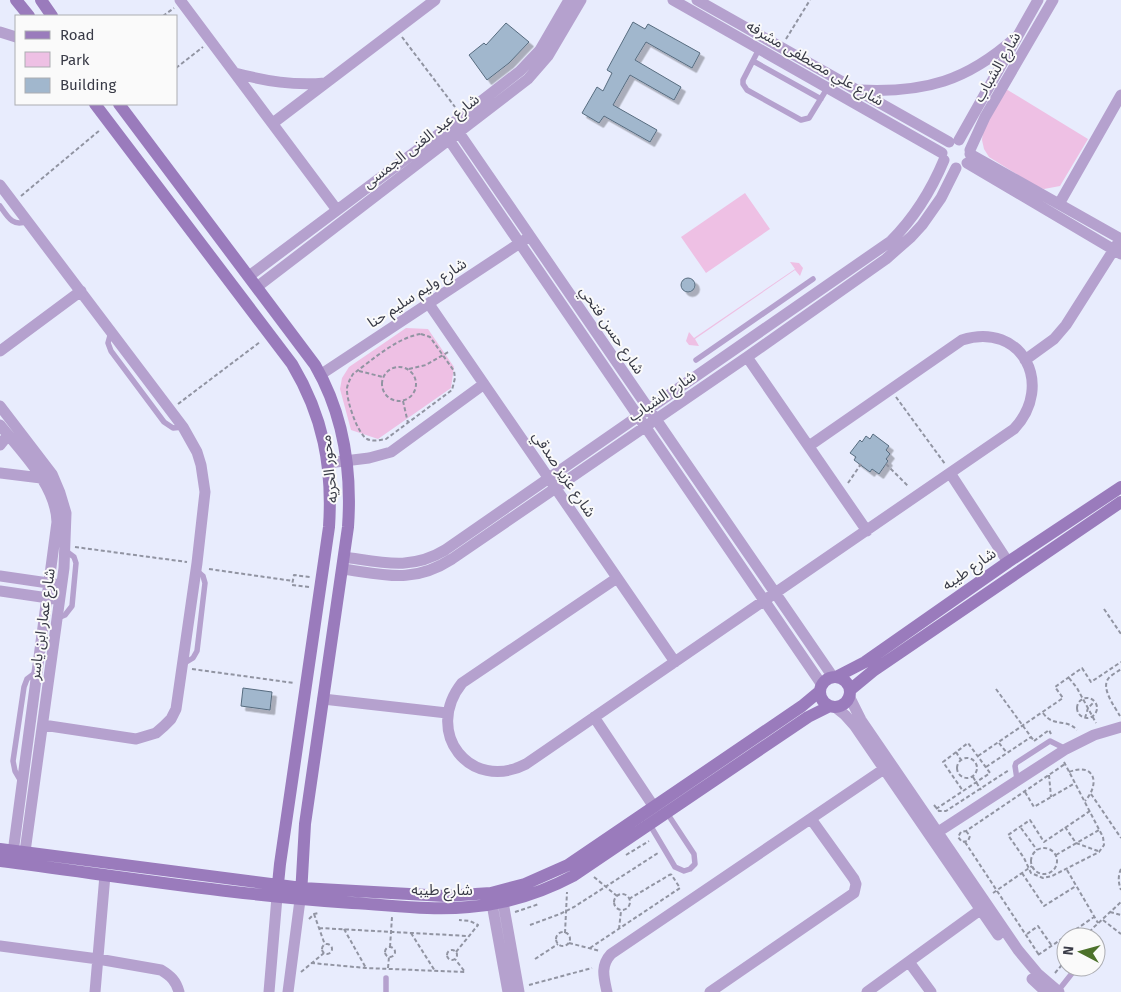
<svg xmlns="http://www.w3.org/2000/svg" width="1121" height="992" font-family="'Fira Sans','Noto Sans Arabic',sans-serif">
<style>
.green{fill:#eec0e4}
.building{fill:#a1b7cd;stroke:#576c7f;filter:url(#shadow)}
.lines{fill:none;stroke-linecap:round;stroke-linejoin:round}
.path{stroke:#9194a2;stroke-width:2;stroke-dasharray:4 2.5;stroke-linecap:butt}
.lane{stroke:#b5a1ce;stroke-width:5.5}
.street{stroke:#b5a1ce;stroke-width:11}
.secondary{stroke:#9a7bbc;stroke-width:12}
.labels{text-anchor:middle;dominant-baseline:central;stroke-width:4;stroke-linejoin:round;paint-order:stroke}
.street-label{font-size:15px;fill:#383a46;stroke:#fafafa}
</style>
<defs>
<filter id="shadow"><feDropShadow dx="4.5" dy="4.5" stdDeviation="0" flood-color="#0004"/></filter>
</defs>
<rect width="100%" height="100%" fill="#e8ecfd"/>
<path class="green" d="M1006 89 1088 139 1060 186 1044 189 1036 186 989 157 984 149 982 140 983 131Z
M745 193 770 229 706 273 681 237Z
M790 262 799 263 803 268 800 276 795 270 695 339 699 346 689 345 686 341 689 332 694 338 795 269Z
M406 328 428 329 454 367 451 388 378 439 351 430 340 389 342 378 349 367Z"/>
<path class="building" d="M633 22 645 29 648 24 700 53 692 68 646 42 635 60 681 87 674 100 630 75 613 105 657 130 650 142 604 116 599 123 582 113 597 87 603 91 612 73 607 70Z
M506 23 529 42 509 63 487 80 469 55 484 43 486 45Z
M681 285a7 7 0 1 1 14 0a7 7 0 1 1-14 0Z
M873 434 889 446 886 450 890 454 886 459 888 461 879 474 872 469 870 472 854 460 856 457 850 453 860 440 862 442 866 436 870 439Z
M243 688 272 692 270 710 241 706Z"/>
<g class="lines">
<path class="path" d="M163 16 174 8
M402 37 455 107
M786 39 810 0
M176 68 203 47
M21 196 100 130
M421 334 430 337 454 371 455 378 452 390 386 439C380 440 373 442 367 439 357 433 346 399 347 388 348 383 350 379 353 374 372 360 398 337 421 334Z
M382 384a17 17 0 1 1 34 0a17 17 0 1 1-34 0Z
M409 369 426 365 450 351
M359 371 383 377
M896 397 945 464
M403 401 408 423
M178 404 260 342
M886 464 909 487
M848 483 861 464
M75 547 187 562
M209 569 293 581
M309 587 292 585 294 575 310 577
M1104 609 1121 634
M192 669 294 683
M1069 678 1077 688 1096 723
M996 689 1034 741
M1077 708a10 10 0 1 1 20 0a10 10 0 1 1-20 0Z
M1043 713C1054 728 1066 718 1077 730
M1120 716C1115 707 1101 689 1108 679 1111 675 1117 672 1121 669
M1085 718 1088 708 1094 702
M1034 741 1049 730 1051 734
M999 743 1007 753
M956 752 961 760
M978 756 1063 698 1055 687 1082 668 1091 682 1121 662
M957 768a10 10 0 1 1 20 0a10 10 0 1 1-20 0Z
M1064 762 1103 837 1104 845 1099 852 1052 876 1043 878 1031 873 1024 858 1008 835 1030 820 1044 842 1090 811
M986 767 1031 737
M1069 772C1094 762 1101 783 1085 801
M1049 775 1051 797
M973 777 981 790
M1025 792 1034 807 1075 783
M1091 794 1121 838
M934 805 939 811H946L1009 770
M936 809 990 773 968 743 943 762 963 791
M1065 827 1076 843 1098 851
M1021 828 1037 850
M966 831 970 836 968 841 962 842 958 837 961 832 966 831 1065 764
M965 842 1039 955
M1031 861a13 13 0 1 1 26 0a13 13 0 1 1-26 0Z
M626 855 649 841
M1056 855 1099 830
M1121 869C1118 876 1118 882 1121 890
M1067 870 1098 923
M1022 873 1044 906 1076 886
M594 877 617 896
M993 893 1032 866
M614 902a8 8 0 1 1 16 0a8 8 0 1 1-16 0Z
M629 899 671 874
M515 912 539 904
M1110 912 1121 915
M314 914 325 945
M309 919 314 914 319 913
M1103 920 1121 934
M530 925 560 914 574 907 658 853
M319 928 468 936
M344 929 366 968
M619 929 621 911
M556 939a7 7 0 1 1 14 0a7 7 0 1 1-14 0Z
M411 933 435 971
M565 933 567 892
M1027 934 1038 926 1052 946
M1085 937 1093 928 1121 902
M569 943 600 951
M322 949a5 5 0 1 1 10 0a5 5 0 1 1-10 0Z
M385 952a5 5 0 1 1 10 0a5 5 0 1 1-10 0Z
M390 947 392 917
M590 948 680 888 671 874
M447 955a5 5 0 1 1 10 0a5 5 0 1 1-10 0Z
M456 952 478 925 470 921 459 920
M1038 955 1094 917
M535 959 558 944
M311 963 366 968 465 972 455 959
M388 968 389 957
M301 972 324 953
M1055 973 1066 960
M529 985 592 968"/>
<path class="lane" d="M759 49 743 80V84L747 90 801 120 809 118 828 87
M753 61 821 99
M0 206C7 216 13 228 27 221
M111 332 108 343 111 351 164 422 173 428 183 427
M696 360 813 279
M58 618 65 615 72 606 76 563 74 557 66 551
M183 664 193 658 197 651 205 583 203 576 196 570
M1017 779 1015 766 1016 763 1050 741 1066 749
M22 783 15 771 13 761 24 687 27 679 35 673
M650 825 675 867 684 871 690 869 695 864 694 854 667 813
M1096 943 1097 941
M1058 991 1077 967
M386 992V978"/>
<path class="street" d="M180 0 337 210
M673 0 942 153
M697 0 949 142
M0 32 16 37
M235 73C266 81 294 86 325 83
M860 90C925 93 967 81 1016 37
M273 123 435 0
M453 124 833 677
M443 131 822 685
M959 140 1038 0
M970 150 985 117 1053 0
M970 154 1121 239
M967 163 1121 254
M0 185 183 427 197 452 201 465 205 492 197 563 176 709 171 719 164 726 156 733 136 739 43 725
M1059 204 1121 95
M249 276 443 131 520 71 540 50 569 0
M257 287 528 79 548 56 581 0
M429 304 675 662
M0 351 81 291
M747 357 867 531
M1025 360 1054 339 1066 325 1118 243
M320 375 526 239
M0 406 52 474 60 493 66 513 64 568 24 859
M0 425C22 453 56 485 57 522L12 860
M0 445 8 435
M328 463 369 458 391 452 484 384
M0 473 41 478
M950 473 1008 562
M344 557C381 562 411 571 445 550L891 241C915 217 931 191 944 160
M343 569C386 575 413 584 452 559L747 357 886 259 911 237 922 225 941 198 956 168
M0 576 55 584
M617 578 462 683C423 732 470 793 526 764L1014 429C1055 385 1022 321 962 340L809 446
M0 591 55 599
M849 696 861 720 1018 950 1038 974 1059 992
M323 699 447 713
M835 707 845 715 854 725 998 935
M594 717 654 807
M938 832 1066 749 1094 735 1121 727
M503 902 519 992
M492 904 508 992
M0 946 98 959 161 970C171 976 176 981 179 992
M909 962 931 992
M1032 979 1046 992
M95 992 105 875
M269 992 277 897
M288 992 300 900
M607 992C604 978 600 966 611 954L884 769
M710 992 854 893 856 884 854 879 811 819
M867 992 980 910"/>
<path class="secondary" d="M16 0 29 16
M41 0 52 16
M95 104 292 364C323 416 333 466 329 527L280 864 277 894
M119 104 315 365C344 415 352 470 348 527L305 824 301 895
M836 677 865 662 1008 562 1121 487
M820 692a15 15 0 1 1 30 0a15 15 0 1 1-30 0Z
M850 690 873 671 1121 502
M0 849 302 888 445 896 491 893 525 884 568 865 802 706 820 691
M0 861C117 876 234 895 352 903 391 905 431 911 469 907 506 904 541 893 573 876L808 717 830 706"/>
</g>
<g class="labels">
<g class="street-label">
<text transform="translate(815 63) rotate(30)">شارع علي مصطفى مشرفه</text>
<text transform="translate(997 67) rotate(-60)">شارع الشباب</text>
<text transform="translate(421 141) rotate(-38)">شارع عبد الغنى الجمسى</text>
<text transform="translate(417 293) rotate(-33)">شارع وليم سليم حنا</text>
<text transform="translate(612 330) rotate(56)">شارع حسن فتحي</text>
<text transform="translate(662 396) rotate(-34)">شارع الشباب</text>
<text transform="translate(329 469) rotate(-96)">محور الحريه</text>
<text transform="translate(564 474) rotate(56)">شارع عزيز صدقي</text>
<text transform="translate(969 569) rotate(-35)">شارع طيبه</text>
<text transform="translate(42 624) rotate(-82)">شارع عمار ابن ياسر</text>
<text x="442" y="890">شارع طيبه</text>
</g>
</g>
<rect x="15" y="15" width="162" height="90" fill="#fafafa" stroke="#acadb2"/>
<rect x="25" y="31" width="25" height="8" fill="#9a7bbc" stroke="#acadb2"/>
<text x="60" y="40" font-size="15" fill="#383a46">Road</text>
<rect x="25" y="52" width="25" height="15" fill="#eec0e4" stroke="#acadb2"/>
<text x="60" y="65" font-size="15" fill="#383a46">Park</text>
<rect x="25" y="78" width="25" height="15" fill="#a1b7cd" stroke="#acadb2"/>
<text x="60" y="90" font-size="15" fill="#383a46">Building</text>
<g transform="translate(1081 952) rotate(276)"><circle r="24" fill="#fafafa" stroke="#acadb2"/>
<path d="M0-4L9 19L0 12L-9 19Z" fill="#4c712b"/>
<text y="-8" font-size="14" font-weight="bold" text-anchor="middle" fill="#383a46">N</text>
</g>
</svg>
